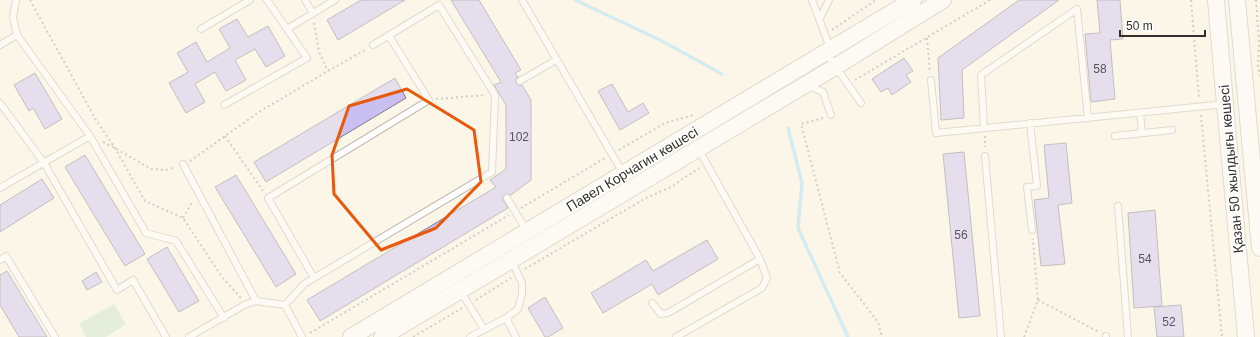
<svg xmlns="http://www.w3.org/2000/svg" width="1260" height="337" font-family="Helvetica,sans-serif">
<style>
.green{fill:#cae4c8}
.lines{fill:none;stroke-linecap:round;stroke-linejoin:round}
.stream{stroke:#a5dff8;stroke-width:3.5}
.building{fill:#c9c0f1;stroke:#7f7d89}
.service-casing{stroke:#c1baaf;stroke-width:8}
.tertiary-casing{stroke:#c1baaf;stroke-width:18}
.path{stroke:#a5a097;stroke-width:2;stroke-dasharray:2 3;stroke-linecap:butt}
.service{stroke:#fff;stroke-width:6}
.tertiary{stroke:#fff;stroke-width:16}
.marked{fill:none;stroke:#e8590c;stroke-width:3;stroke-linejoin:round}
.labels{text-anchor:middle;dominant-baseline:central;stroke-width:3;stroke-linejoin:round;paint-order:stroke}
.number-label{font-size:12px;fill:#58555d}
.street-label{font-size:14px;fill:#33312c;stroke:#fff}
</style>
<rect width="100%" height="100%" fill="#fcf6e9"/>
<path class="green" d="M114 304 126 324 106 337H86L79 324Z"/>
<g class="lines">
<path class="stream" d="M575 0 660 40 722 74
M788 128 802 183 798 228 848 337"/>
</g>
<path class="building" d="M361 0H405L338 40 327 20Z
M451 0H479L521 70 515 73 518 77 516 79V83L518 85H522L531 100V180L511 195 507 194 503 196V200L508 208 320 321 307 300 496 187 490 180 506 169V105L494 85 501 82Z
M1019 0H1059L962 70 964 118 941 120 938 58Z
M1097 0H1120L1123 39 1110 40 1115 99 1091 102 1085 34 1100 33Z
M237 19 248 37 268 26 285 56 266 67 255 49 235 60 246 80 226 91 215 72 195 84 205 102 186 113 169 83 188 72 177 53 196 42 207 62 230 48 219 29Z
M904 58 913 71 906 75 911 82 892 95 888 88 881 92 872 79Z
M35 73 62 119 45 129 33 108 29 111 14 85Z
M395 78 406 98 266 182 254 162Z
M612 84 628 112 643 103 649 113 620 130 598 91Z
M1066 143 1072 203 1058 205 1065 264 1041 266 1034 200 1049 198 1044 145Z
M964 152 980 316 959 318 943 154Z
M85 155 145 254 125 266 65 167Z
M236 175 296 274 276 287 215 187Z
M42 179 54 198 0 232V205Z
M1155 210 1162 306 1134 308 1128 213Z
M707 240 718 259 658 295 652 284 603 313 591 293 646 260 653 271Z
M167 247 199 301 179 312 147 259Z
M7 271 47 337H19L0 305V275Z
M96 272 102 282 87 290 82 281Z
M545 297 563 328 548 337H545L528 308Z
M1181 305 1184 337H1157L1154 307Z"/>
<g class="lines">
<defs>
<path id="service" d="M16 0 13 17 17 35 90 136 146 233 176 241 224 318
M267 0 287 29 335 0
M305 0 313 13
M522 0 623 173
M812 0 830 48
M820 18 829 0
M201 29 250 0
M0 45 17 35
M826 53 861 103
M931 80 936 133 1225 104
M520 81 556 60
M807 85 823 92 831 115
M0 103 44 163 117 290 133 280 166 337
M224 105 307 58 287 29
M1140 113 1142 133
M1030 123 1037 186 1027 187 1032 230
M984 128 981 75 1077 9 1088 118
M1115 136 1172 130
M985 156 1001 337
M183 164 256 301
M0 188 90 136
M507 198 527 231
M1118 206 1128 337
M0 260 6 256 55 337
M314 278 268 198 429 100 389 36
M461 292 484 329
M652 303 661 314 668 313 760 259
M285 305 302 337
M506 318 516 337
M189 337 246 304 256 301 285 305 304 284 492 172 495 95 439 5 373 45
M470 337 506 318 518 309 522 294V283L512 261
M676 337 762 288 767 278 760 259 699 150
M1106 337V336"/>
<path id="tertiary" d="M1216 0 1225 104 1246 337
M1237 0 1260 248
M351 337 913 0
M382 337 835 67 943 0"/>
</defs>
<use href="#service" class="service-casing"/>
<use href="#tertiary" class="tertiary-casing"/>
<path class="path" d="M30 0 96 120 115 148 145 201 183 218 222 277 241 298
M1191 0 1199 98
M1256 0 1259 43 1258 65 1260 76
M314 23 319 52 328 71
M832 30 876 0
M927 38 930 73
M855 80 990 0
M436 99 486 95
M1201 115 1222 337
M823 118 801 124 840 273 878 322 882 337
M225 136 263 191
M985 136V147
M103 142 115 148 151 169 166 170 175 167
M619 150 665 123 693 115
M190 161 259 112 328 71 367 49
M521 208 605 158
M183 218 193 201
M525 269 646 198 671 187 699 168
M476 300 511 278
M1038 300 1099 332
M310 333 509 215
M413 337 462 308
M1024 337 1038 300 1033 239"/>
<use href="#service" class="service"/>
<use href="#tertiary" class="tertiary"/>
</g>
<path d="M0 0H1260V337H0ZM407 89 474 130 481 182 436 228 381 250 334 194 332 155 349 106Z" fill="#fcf6e9" fill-opacity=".55" fill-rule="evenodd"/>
<path class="marked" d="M407 89 474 130 481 182 436 228 381 250 334 194 332 155 349 106Z"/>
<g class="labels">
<g class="number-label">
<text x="1100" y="69">58</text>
<text x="519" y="137">102</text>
<text x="961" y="235">56</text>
<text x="1145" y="259">54</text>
<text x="1169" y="322">52</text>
</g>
<g class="street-label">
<text transform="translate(632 169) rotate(-31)">Павел Корчагин көшесі</text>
<text transform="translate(1231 169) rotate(-95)">Қазан 50 жылдығы көшесі</text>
</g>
</g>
<path d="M1120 30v6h85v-6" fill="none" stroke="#33312c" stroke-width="2"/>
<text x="1126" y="30" font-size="12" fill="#33312c" stroke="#ffffff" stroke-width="3" paint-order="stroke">50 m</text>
</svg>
